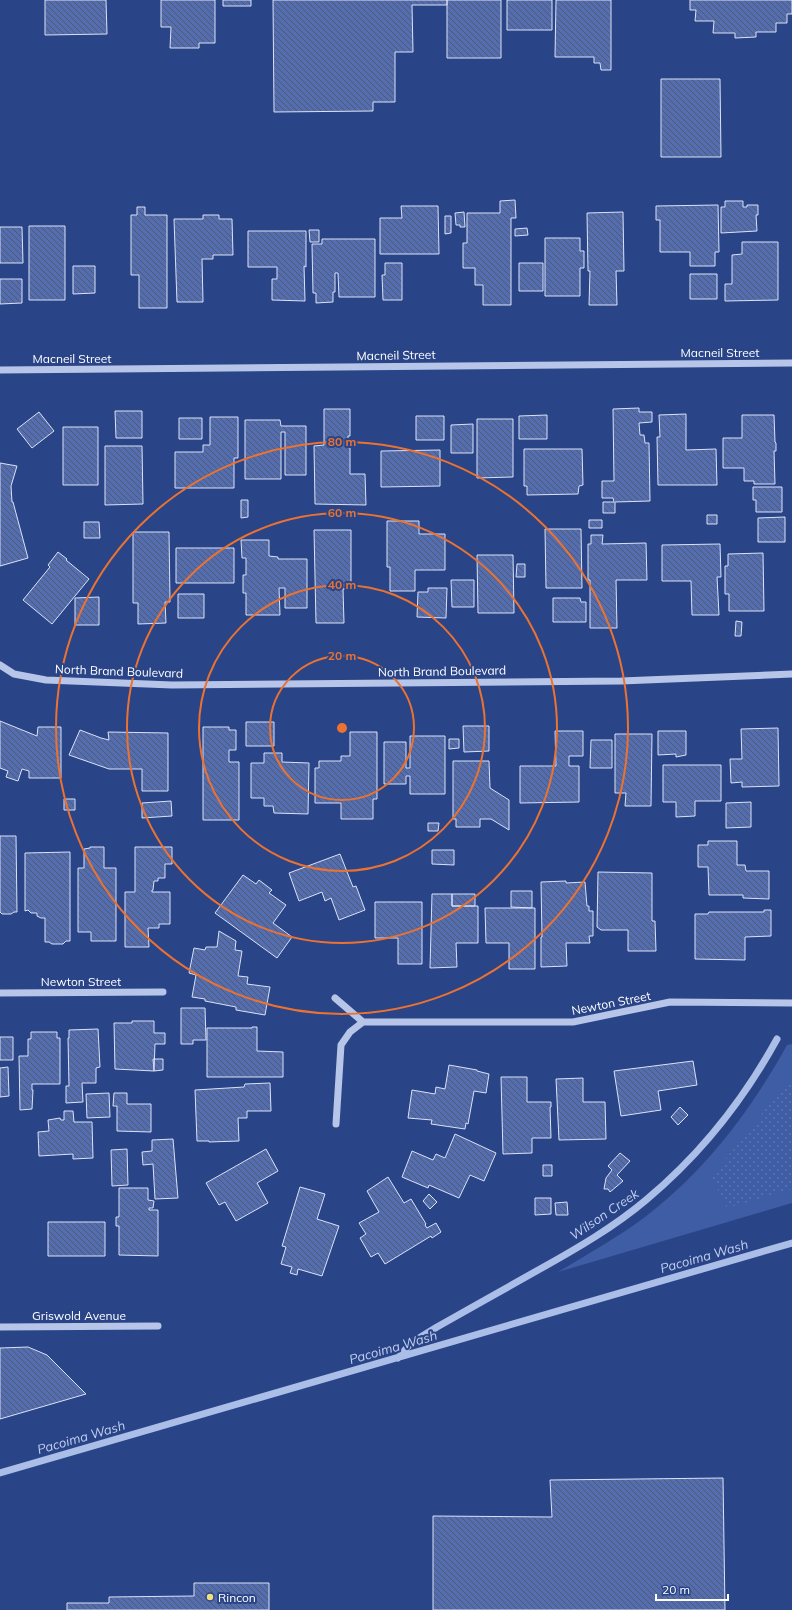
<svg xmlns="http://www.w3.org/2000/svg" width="792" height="1610" font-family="Mulish,sans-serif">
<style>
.green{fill:#3f5da4}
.garden{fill:url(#garden-dots)}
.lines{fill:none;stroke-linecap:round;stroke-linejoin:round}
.stream{stroke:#abbee8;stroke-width:7}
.building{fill:url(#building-back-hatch);stroke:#dae2f7}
.minor{stroke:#b6c5e8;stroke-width:7}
.ring{fill:none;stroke:#eb7230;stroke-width:2}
.poi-dot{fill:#efe07e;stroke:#2a4488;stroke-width:1.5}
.labels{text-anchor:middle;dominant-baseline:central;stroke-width:4;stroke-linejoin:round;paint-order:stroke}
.street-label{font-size:12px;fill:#fff;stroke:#2a4488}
.poi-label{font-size:12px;fill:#fff;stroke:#2a4488;text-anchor:start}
.water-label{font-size:13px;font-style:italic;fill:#c2cfef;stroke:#2a4488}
.centre{fill:#eb7230;stroke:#2a4488;stroke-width:2}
.ring-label{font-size:12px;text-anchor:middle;font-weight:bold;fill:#eb7230;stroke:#2a4488;stroke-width:4;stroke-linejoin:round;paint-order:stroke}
</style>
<defs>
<pattern id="garden-dots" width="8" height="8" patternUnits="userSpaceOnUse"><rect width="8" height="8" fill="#3f5da4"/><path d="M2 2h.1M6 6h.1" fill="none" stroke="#5c75b2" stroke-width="1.8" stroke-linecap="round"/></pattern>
<pattern id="building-back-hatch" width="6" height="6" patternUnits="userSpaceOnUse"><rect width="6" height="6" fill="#536daf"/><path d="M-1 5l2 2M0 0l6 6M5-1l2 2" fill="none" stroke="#4f5974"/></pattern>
</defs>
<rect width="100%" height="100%" fill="#2a4488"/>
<path class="green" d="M792 1044V1203L558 1272C586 1255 615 1239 641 1220 703 1174 750 1112 787 1045Z"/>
<path class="garden" d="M792 1081V1189L727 1208 711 1176 755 1124 776 1093Z"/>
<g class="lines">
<path class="stream" d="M398 1358 411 1343 437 1327C471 1308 506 1288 540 1269 576 1249 614 1227 646 1200 700 1155 743 1101 777 1039
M0 1473 792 1243"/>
</g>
<path class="building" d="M45 0H106L107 34 45 35Z
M161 0H215V43H199V48H170L171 27H161Z
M223 0H251V6H223Z
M273 0H447V5H412L413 52H395V102H373V111L274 112Z
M447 0H501V58H447Z
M507 0H552V30H507Z
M556 0H611V70H601L600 63H594V57H555Z
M690 0H792V14H787V23H776V32H756V37L735 38V33H713L714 21H695L696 10H690Z
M661 79H720L721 157H661Z
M515 200 516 218H511V305H483V285H475V268H463V243H467V213H500V201Z
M725 201H743V207H747V205H758V215H756L757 231 721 233V207H725Z
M718 205 719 252H715V266H690V252H660V220H656V206Z
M401 206H438L439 254H380V218H402Z
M137 207H145V215H167V308H139V275H131V215H137Z
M464 212 465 227H460V225H456L455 213Z
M623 212 624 271H616L617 305H589L590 271H588L587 213Z
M203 215H219V219H232L233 255H213V259H202L203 302H177L174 219H203Z
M445 216H451V233L445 234Z
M29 226H65V300H29Z
M0 227H22L23 263H0Z
M527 228 528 235 515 236V229Z
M309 230H319V242H310Z
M248 231H306V267L304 266 305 301 272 300V279H277V267H248Z
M545 238H580V251H584V268H580V296H545Z
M322 239H375V297H339L338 273H335V292H333V302L316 303V293H313L312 244H322Z
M742 242H778V300L725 301V284H732V255L742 254Z
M385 263H402V300H383L382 275H385Z
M519 263H543V291H519Z
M73 266H95V293L73 294Z
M690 274H717V299H690Z
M0 279H22V303L0 304Z
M639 408V412H652V422L639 423 640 435H644L645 443H649L650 501 615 502V513H603V502H614L613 498H602V481H614L613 409Z
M324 409H350V436H348V445H350V474H365L366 505 315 504 314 446 324 445Z
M115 411H142V438H116Z
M39 412 54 431 32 448 17 429Z
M686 414V450L716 449 717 485H658L657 437H660L659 415Z
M547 415V439H519V416Z
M742 415H774L775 442 776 443V451H774L775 484H754V481H744V468H723V438H742Z
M416 416H444V440H416Z
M210 417H238V458H234V488H175V452H203V445H210Z
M179 418H202V439H179Z
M477 419H513V477L477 478Z
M245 420H280L281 426H306V475H285V432H281V479H245Z
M473 424V453H451V425Z
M63 427H98V485H63Z
M105 446H142L143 504 105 505Z
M524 449H582L583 485 579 486 578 494 527 495V486H524Z
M440 450V486L381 487V451Z
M0 463 17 466 11 486 12 502H13L28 558 0 566Z
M753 487H782V512H756V500H753Z
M241 500H248V517L241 518Z
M707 515H717V524H707Z
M785 517V542H758V518Z
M589 520H602V528H589Z
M387 521H419V534H445V570H415V591H390V567H387Z
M84 522H99L100 538H84Z
M545 529H581L582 588H546Z
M314 530H351V589H343L344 623H316Z
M133 532H169L170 602H165L166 623 138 624V603H133Z
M591 535H603L602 544 646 543 647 580H616L617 628H590V580H588V544H591Z
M241 540H269V556L278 557V559H307V608H285V588H279L280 615H246V593H243V575H246V558H242Z
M720 544 721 577H717L719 615H692L691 581H662V545Z
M176 548H234V583H176Z
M58 552 67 559 66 560 89 579 52 624 23 600 50 567 48 565Z
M763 553 764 611H729V594H725V566H728V554Z
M477 555H513L514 613H478Z
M517 564H525V577H516Z
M451 580H474V607H452Z
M428 588H447L446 618 417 617 418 592H428Z
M178 594H204V618H178Z
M99 597V625H75V598Z
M553 598H580L581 602H586V622H553Z
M736 621 742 622 741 636H735Z
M0 721 37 736 38 727H61V778H29V771L22 769 18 781 6 777 8 771 0 768Z
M246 722H274V746H246Z
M463 726H489V751L464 752Z
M203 727H229V730H236V750H229V762H239V820H203Z
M778 728 779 786 742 787V782L731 783 730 759H742L741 729Z
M80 730 101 738 109 740 108 732 168 733V791H142V769H109L69 755Z
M555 731H583V756H569V766H579V802L520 803V766H556Z
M658 731H686V755L676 757V754L658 755Z
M350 732H377V799H373V819H341V803H315V768H319V761H341V756H350Z
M615 734H652L651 806H625L626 793H615Z
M410 736H445V794H410V776H406V784H384V742H406V768H410Z
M449 739H459V748L449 749Z
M591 740H612V768H590Z
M264 753H282V762L309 763 308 814 274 813 273 806H264V798H251V763H264Z
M453 761H489L490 788 509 800V830L491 819H480V827H456V819H453Z
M663 765H721V801H695V816L676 817V802H663Z
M64 799H75V810H64Z
M171 801 172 816 142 818V803Z
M751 802V827L726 828V803Z
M428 823H439L438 831H428Z
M0 836H16L17 912H14L11 914H2L0 912Z
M708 841H737V865H745L746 871H769V899L743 898V895H709L708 867H698V845H708Z
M90 847H104V868H116V941H91V932H78V868H84V849L90 848Z
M135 847H172V864H165V878H158V881H154L153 890H152V892H170V924H159V928H148L149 947H125V892H135Z
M432 850H454V865L432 864Z
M70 852V941H66L63 944H52L49 942H45V918H41L37 916V913H31L28 910 25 911V853Z
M340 854 353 887 356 886 365 910 339 920 331 898 325 901 322 892 299 901 289 873Z
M598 872 652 873V921H655L656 951H628V930H601L597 927Z
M243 875 256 884 259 880 272 890 269 893 286 905 273 923 292 937 277 958 215 913Z
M566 881V883L585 882 587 906H589V911H593V936H589L590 943H566L567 966 541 967V937H542L541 882Z
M511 891H532V908L511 907Z
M432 894H452V906H478V943H456L457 967 430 968Z
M452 894H475V906H452Z
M375 902H422V964H398V938H375Z
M485 908H535V969H509V943H486Z
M764 910H771V936L745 937V960L695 959V914H708L709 912H764Z
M219 931 236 941 235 950 242 951 238 976 248 977 247 984 270 987 265 1015 236 1010V1007L205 1001V999L192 997 196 975 189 973 194 948 205 950 206 947H217Z
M181 1008H205L206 1040H193V1044H181Z
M132 1021H154V1033H165V1044H155L154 1071 115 1069 114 1023H132Z
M252 1027H257V1051L283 1052V1077H207V1028H252Z
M98 1029 100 1067 96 1068V1083H82L83 1102 66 1103V1086H69L68 1038H69V1030Z
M31 1032H57V1038H60V1084H32V1090H33L32 1109 20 1110 19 1056H28V1039H31Z
M0 1037H13V1060H0Z
M153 1059H163V1070L154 1071Z
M693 1061 697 1085 658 1091 661 1110 621 1116 614 1071Z
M449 1065 477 1070V1071L489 1074 486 1093 474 1091 468 1124 466 1123 465 1129 431 1124 432 1120 408 1118 412 1090 435 1094 436 1087 445 1089Z
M8 1067 9 1096 0 1097V1068Z
M501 1077H527V1102H551V1107H550L551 1138H532V1153L503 1154Z
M583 1078V1102H605L606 1139 559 1140 556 1079Z
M270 1083 271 1111H247V1118H238L239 1141 209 1142V1141H197L195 1090 244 1087 245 1084Z
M109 1093 110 1117 87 1118 86 1094Z
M114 1093H127V1104H151V1132L117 1131V1106H113Z
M680 1107 688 1115 678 1125 671 1117Z
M64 1111H73L74 1122H92L93 1158 73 1159V1154L39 1156 38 1132 49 1131 48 1120 60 1118 61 1120H64Z
M455 1134 496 1153 484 1181 470 1175 459 1198 429 1185 428 1188 402 1177 412 1151 433 1160 436 1154 445 1158Z
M173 1139 178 1198 155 1199 153 1164 143 1165 142 1152 152 1151V1140Z
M127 1149 128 1185 112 1186 111 1150Z
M266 1149 278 1171 257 1183 268 1203 236 1221 225 1202 219 1205 206 1183Z
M620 1153 630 1161 617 1175 623 1181 610 1192 608 1189H604L606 1178 612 1170 608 1166Z
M543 1165H552V1176H543Z
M388 1177 404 1203 411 1199 426 1224 425 1225 427 1228 436 1223 441 1232 432 1238 431 1236 385 1264 378 1253 371 1257 360 1238 366 1234 359 1223 379 1212 367 1191Z
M300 1187 325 1194 317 1219 339 1226 322 1276 298 1269 297 1275 290 1273 292 1267 281 1264 286 1247 282 1246Z
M119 1188H148V1200L154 1201 153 1208H149V1210H158V1256L119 1255V1226H116V1217H119Z
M429 1194 437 1202 430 1209 423 1201Z
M535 1198H551V1214L535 1215Z
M567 1202 568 1215H556L555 1203Z
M48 1222H105V1256H48Z
M28 1347 47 1355 86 1394 0 1419V1348Z
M723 1478 725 1610H433V1516L552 1517 550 1480Z
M194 1583H269V1610H67V1603H109V1597L194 1596Z"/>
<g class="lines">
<path class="minor" d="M0 370 792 363
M0 665 14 674 46 680 172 685 621 681 792 674
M0 993 163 992
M335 998 363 1022
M363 1022H573L670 1002 792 1003
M336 1124 341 1045 350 1032 363 1022
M0 1327 158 1326"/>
</g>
<g class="ring">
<circle cx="342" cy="728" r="72"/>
<circle cx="342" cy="728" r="143"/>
<circle cx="342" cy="728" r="215"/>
<circle cx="342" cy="728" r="286"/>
</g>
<circle class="poi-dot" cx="210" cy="1597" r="4"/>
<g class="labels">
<g class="street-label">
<text x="720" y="352">Macneil Street</text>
<text transform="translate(396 355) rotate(-1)">Macneil Street</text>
<text x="72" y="358">Macneil Street</text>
<text transform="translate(119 671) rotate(2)">North Brand Boulevard</text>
<text transform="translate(442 671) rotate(-1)">North Brand Boulevard</text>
<text x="81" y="981">Newton Street</text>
<text transform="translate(611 1003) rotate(-11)">Newton Street</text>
<text x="79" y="1315">Griswold Avenue</text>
</g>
<g class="poi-label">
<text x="218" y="1597">Rincon</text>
</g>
<g class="water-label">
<text transform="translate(604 1214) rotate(-34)">Wilson Creek</text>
<text transform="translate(704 1256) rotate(-16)">Pacoima Wash</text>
<text transform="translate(393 1347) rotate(-16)">Pacoima Wash</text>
<text transform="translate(81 1437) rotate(-16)">Pacoima Wash</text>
</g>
</g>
<circle cx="342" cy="728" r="6" class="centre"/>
<g class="ring-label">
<text x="342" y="446">80 m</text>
<text x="342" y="517">60 m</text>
<text x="342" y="589">40 m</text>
<text x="342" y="660">20 m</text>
</g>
<path d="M656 1594v6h72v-6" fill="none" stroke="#ffffff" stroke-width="2"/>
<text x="662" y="1594" font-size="12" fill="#ffffff" stroke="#2a4488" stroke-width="3" paint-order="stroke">20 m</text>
</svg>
